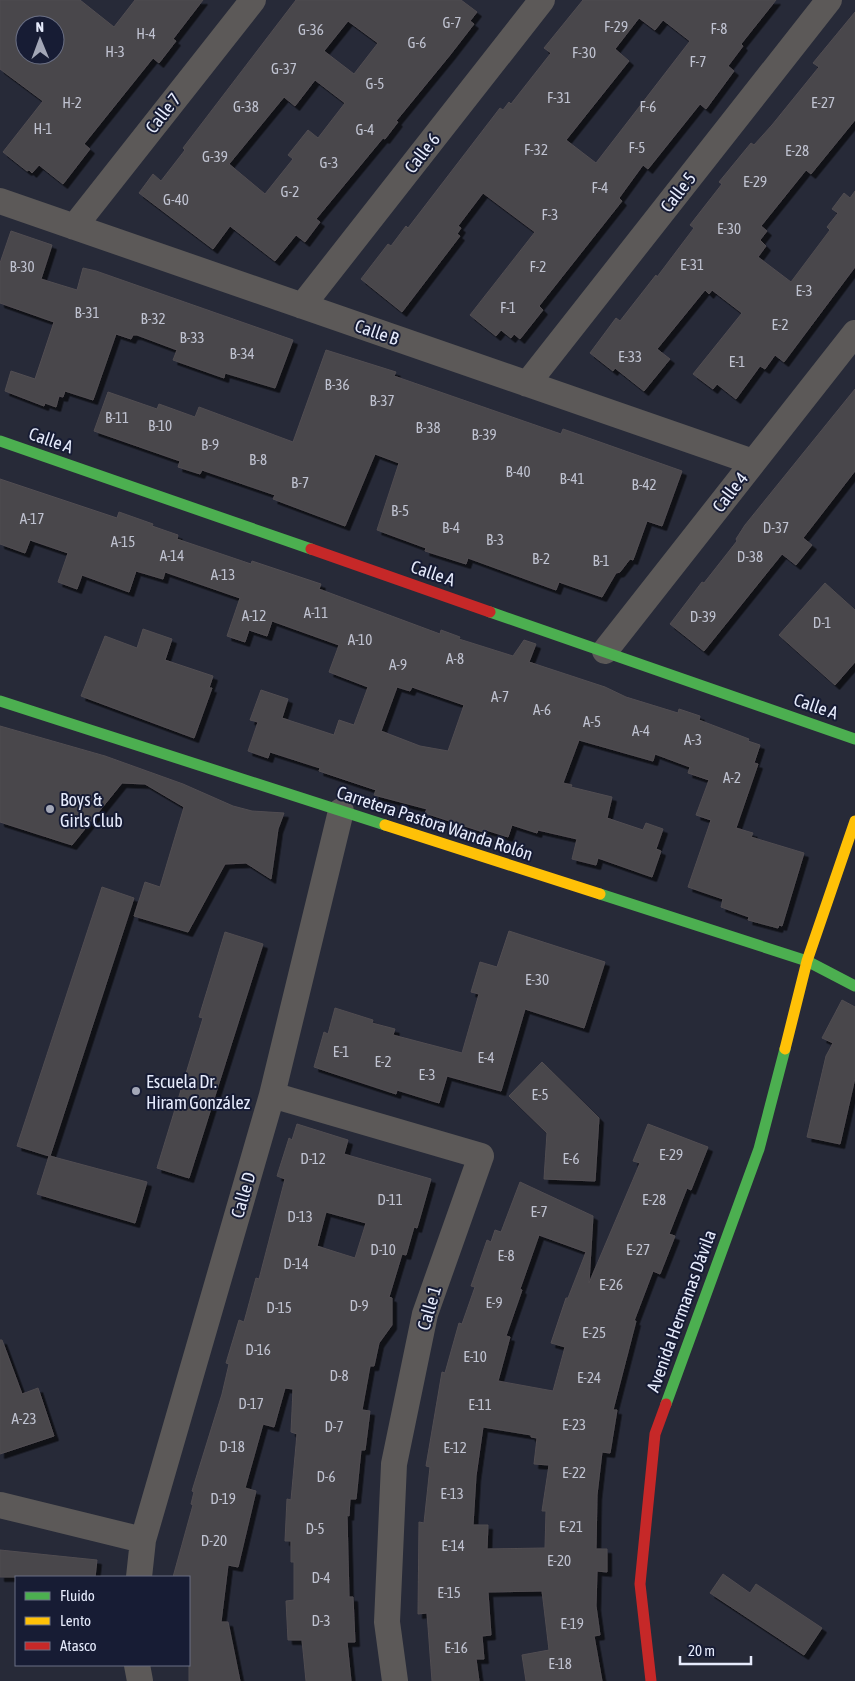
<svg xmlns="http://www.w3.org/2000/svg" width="855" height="1681" font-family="'Asap Condensed',sans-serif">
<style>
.building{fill:#49464c;stroke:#514d51;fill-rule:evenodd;filter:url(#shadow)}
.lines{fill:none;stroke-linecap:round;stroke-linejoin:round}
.street{stroke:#5c5958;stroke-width:26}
.fast{stroke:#4caf50;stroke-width:11}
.slow{stroke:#ffc107;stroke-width:11}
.jam{stroke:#c62828;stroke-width:11}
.poi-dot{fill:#a3a7b7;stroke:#171c34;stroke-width:2}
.labels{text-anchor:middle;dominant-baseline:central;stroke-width:4;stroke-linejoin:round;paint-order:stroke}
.number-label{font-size:15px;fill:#bfc2d0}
.street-label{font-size:18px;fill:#e6ebfc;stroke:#171c34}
.poi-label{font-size:18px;fill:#e6ebfc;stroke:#171c34;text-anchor:start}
</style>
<defs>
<filter id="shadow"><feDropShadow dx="4.5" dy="4.5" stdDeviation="0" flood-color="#0009"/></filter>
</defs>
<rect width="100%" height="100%" fill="#272a38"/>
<path class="building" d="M0 0H80L114 27 135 0H203L173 39 176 41 159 63 153 58 84 144 90 149 63 184 39 165 32 173 29 170 27 171 3 152 43 101 0 69ZM25 25H55V55H25Z
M296 0H461L477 12 470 21 474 24 450 55 396 121 398 122 385 139 383 138 316 219 320 222 305 242 296 235 275 261 230 226 213 249 139 193 153 174 161 181 185 150 183 148ZM348 21 378 43 354 74 324 51ZM315 80 345 103 318 138 308 130 288 155 293 159 265 194 229 164 284 97 295 106Z
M583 0H776L741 44 743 46 728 66 734 71 706 109 700 104 648 169 643 165 619 198 622 201 539 306 543 310 520 339 514 334 511 338 501 330 496 336 470 315 535 232 483 193 458 226 461 228 457 234 460 236 402 312 361 279 388 244 391 246 406 226 408 228 500 108 503 110 509 102 511 104 551 53 544 48ZM639 18 655 30 663 20 690 41 596 163 566 140 629 61 615 49Z
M855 12V120L811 174 806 170 761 226 767 231 760 240 766 246 758 257 791 282 830 230 827 227 838 213 832 209 844 193 850 198 855 191V267L784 362 775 355 765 369 760 366 736 399 717 384 713 389 693 374 742 313 712 290 709 294 705 290 657 349 670 359 644 391 615 368 613 371 590 353 616 318 620 321 656 275 657 277 694 228 690 225 722 184 719 182 751 143 754 145 772 125 819 67 813 63Z
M11 231 52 245 41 279 77 290 83 268 96 271 293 340 275 388 225 373 224 378 173 360 177 350 137 335H133L131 339 116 334 93 400 65 391 63 397 59 396 56 407 45 403 44 406 5 391 11 371 35 379 54 322 0 303V263Z
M326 350 396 372 394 376 561 434 563 429 682 471 662 526 647 521 633 560 630 559 620 572 616 573 602 597 559 582 556 590 468 558 466 564 425 551 426 548 377 530 399 463 375 454 345 526 273 499 275 495 202 470 200 474 178 467 180 461 94 431 108 392 157 409 159 404 195 417 199 407 293 442Z
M855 389V471L803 538 812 545 796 565 782 554 704 651 670 624 702 582 704 583 737 541 736 539 745 525Z
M0 479 117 518 119 512 153 524 152 526 178 535 177 539 251 564 252 561 321 584 319 589 440 634 441 630 460 637 459 639 513 656 524 640 536 644 529 662 605 687 626 697 678 713 679 709 700 716 699 720 749 739 748 741 760 745 754 763 758 764 736 828 753 833 751 837 804 853 782 926 779 925 778 928 748 920 749 917 721 907 723 899 688 887 711 820 696 815 709 780 688 773 690 767 655 754 653 761 579 740 563 783 572 785 571 787 612 797 607 818 643 830 646 823 663 829 656 849 661 851 652 877 598 858 596 865 572 859 577 839 538 830 537 833 512 825 508 837 483 829V832L425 813 427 809 374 795 376 790 319 771 320 768 270 752 268 758 248 751 258 722 250 720 261 690 288 699 282 718 334 735 339 720 354 725 368 687 329 672 339 645 272 621 267 636 249 630 245 642 227 636 240 598 165 572 163 579 136 571 129 592 82 575 77 589 58 582 68 553 30 540 25 553 0 544ZM397 687 410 691 412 687 464 705 448 751 420 746 381 731Z
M825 583 855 610V662L835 685 779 635Z
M143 629 172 639 165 660 213 676 209 688H212L194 738 81 696 105 636 137 648Z
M0 726 105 756 183 784 233 806 252 811 284 813 278 829 271 879 246 863 225 864 188 932 134 916 145 882 160 887 184 807 145 784 122 783 72 845 0 822Z
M102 887 134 898 50 1156 147 1182 135 1223 37 1194 49 1156 17 1146Z
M509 931 605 962 584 1028 525 1009 501 1091 447 1076 439 1103 397 1090 396 1094 314 1067 324 1032 328 1034 335 1008 373 1020 372 1023 395 1029 393 1035 462 1053 479 994 471 992 480 962 497 967Z
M225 932 263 944 189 1178 157 1168 203 1018 199 1017Z
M842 1000 855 1007V1078L840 1144 807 1137 826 1056 833 1043 822 1038Z
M542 1062 599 1118 595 1181 544 1179 547 1133 509 1096Z
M297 1124 348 1140 344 1154 431 1179 417 1228 414 1227 406 1255 402 1254 389 1297 392 1298V1325L379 1343 374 1366H370L362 1410 370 1411 365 1450H361L356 1499H350L349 1516 347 1515 349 1597H353L355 1642H347L351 1681H306L302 1640H288L286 1601 294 1600V1562H291V1541H285L287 1499 291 1500 297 1434 291 1432 293 1389 285 1388 274 1427 263 1424 245 1488 256 1491 238 1567 228 1565 221 1622H228L240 1681H189V1577H173L193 1505 191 1504 194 1492 192 1491 222 1394 229 1364 226 1363 239 1320 244 1322 256 1278 259 1279 285 1179 277 1176 289 1138 292 1140ZM326 1212 366 1223 355 1258 317 1246Z
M648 1124 708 1147 691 1190 687 1188 669 1234 675 1236 660 1274 653 1271 634 1321H636L613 1410H617L610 1453 602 1452 597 1495 596 1549H607V1572L597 1571 596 1606 600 1635 594 1636 602 1681H526L522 1655 549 1650 542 1591 488 1592 491 1635 482 1636 484 1659H476L479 1681H432L427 1613 418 1614 419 1522 424 1523 430 1467 426 1466 442 1372 445 1373 459 1323 462 1324 475 1287 471 1286 487 1240 491 1242 495 1230 501 1232 520 1182 593 1216 589 1283 640 1163 633 1161ZM539 1235 586 1252 568 1298H566L551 1343 565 1347 553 1391 498 1381 510 1337 506 1336 522 1290 520 1289ZM483 1427 531 1435V1437L537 1438 534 1464 549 1465 542 1511H546L545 1548 487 1549 488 1525H473L476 1476Z
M0 1340H2L22 1394 38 1388 54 1436 0 1454Z
M0 1550 97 1560 95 1577H0Z
M723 1574 750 1593 756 1584 822 1628 804 1655 710 1593Z"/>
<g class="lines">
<path class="street" d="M0 201 753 462
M74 227 253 0
M302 306 542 0
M527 384 829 0
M605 651 855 333
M272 1095 481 1156 425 1314 394 1464 387 1622 395 1681
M0 1505 143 1540
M139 1577 143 1540 272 1095 341 811
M137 1665 140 1681"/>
<path class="fast" d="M0 441 311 549
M490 612 855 739
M0 701 385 825
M600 894 807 961 855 986
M666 1404 759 1149 785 1049"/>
<path class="slow" d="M385 825 600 894
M785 1049 807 961 855 821"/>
<path class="jam" d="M311 549 490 612
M651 1681 640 1584 655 1434 666 1404"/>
</g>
<g class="poi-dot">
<circle cx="50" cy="809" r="5"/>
<circle cx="136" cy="1091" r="5"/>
</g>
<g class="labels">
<g class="number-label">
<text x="452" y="22">G-7</text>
<text x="616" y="26">F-29</text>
<text x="719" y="28">F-8</text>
<text x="311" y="29">G-36</text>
<text x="146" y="33">H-4</text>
<text x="417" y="42">G-6</text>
<text x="115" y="51">H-3</text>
<text x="584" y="52">F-30</text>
<text x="698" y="61">F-7</text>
<text x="284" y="68">G-37</text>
<text x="375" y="83">G-5</text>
<text x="559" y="97">F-31</text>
<text x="72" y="102">H-2</text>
<text x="823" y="102">E-27</text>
<text x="246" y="106">G-38</text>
<text x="648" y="106">F-6</text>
<text x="43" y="128">H-1</text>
<text x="365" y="129">G-4</text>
<text x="637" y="147">F-5</text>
<text x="536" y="149">F-32</text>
<text x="797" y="150">E-28</text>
<text x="215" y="156">G-39</text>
<text x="329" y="162">G-3</text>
<text x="755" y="181">E-29</text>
<text x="600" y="187">F-4</text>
<text x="290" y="191">G-2</text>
<text x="176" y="199">G-40</text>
<text x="550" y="214">F-3</text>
<text x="729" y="228">E-30</text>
<text x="692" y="264">E-31</text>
<text x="22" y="266">B-30</text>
<text x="538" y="266">F-2</text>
<text x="804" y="290">E-3</text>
<text x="508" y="307">F-1</text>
<text x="87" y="312">B-31</text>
<text x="153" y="318">B-32</text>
<text x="780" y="324">E-2</text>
<text x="192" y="337">B-33</text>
<text x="242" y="353">B-34</text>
<text x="630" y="356">E-33</text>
<text x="737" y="361">E-1</text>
<text x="337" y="384">B-36</text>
<text x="382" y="400">B-37</text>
<text x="117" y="417">B-11</text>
<text x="160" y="425">B-10</text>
<text x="428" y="427">B-38</text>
<text x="484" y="434">B-39</text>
<text x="210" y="444">B-9</text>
<text x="258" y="459">B-8</text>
<text x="518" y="471">B-40</text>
<text x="572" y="478">B-41</text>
<text x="300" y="482">B-7</text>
<text x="644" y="484">B-42</text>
<text x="400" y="510">B-5</text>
<text x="32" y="518">A-17</text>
<text x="451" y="527">B-4</text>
<text x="776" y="527">D-37</text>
<text x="495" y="539">B-3</text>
<text x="123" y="541">A-15</text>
<text x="172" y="555">A-14</text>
<text x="750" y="556">D-38</text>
<text x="541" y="558">B-2</text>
<text x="601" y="560">B-1</text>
<text x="223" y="574">A-13</text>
<text x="316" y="612">A-11</text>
<text x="254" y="615">A-12</text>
<text x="703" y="616">D-39</text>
<text x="822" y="622">D-1</text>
<text x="360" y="639">A-10</text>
<text x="455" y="658">A-8</text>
<text x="398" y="664">A-9</text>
<text x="500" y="696">A-7</text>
<text x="542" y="709">A-6</text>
<text x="592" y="721">A-5</text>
<text x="641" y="730">A-4</text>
<text x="693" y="739">A-3</text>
<text x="732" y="777">A-2</text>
<text x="537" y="979">E-30</text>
<text x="341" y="1051">E-1</text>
<text x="486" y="1057">E-4</text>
<text x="383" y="1061">E-2</text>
<text x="427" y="1074">E-3</text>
<text x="540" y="1094">E-5</text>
<text x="671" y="1154">E-29</text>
<text x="313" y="1158">D-12</text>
<text x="571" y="1158">E-6</text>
<text x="390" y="1199">D-11</text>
<text x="654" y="1199">E-28</text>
<text x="539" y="1211">E-7</text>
<text x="300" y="1216">D-13</text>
<text x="383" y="1249">D-10</text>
<text x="638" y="1249">E-27</text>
<text x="506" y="1255">E-8</text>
<text x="296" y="1263">D-14</text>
<text x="611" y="1284">E-26</text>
<text x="494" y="1302">E-9</text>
<text x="359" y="1305">D-9</text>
<text x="279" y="1307">D-15</text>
<text x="594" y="1332">E-25</text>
<text x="258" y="1349">D-16</text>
<text x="475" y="1356">E-10</text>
<text x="339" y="1375">D-8</text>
<text x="589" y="1377">E-24</text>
<text x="251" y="1403">D-17</text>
<text x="480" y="1404">E-11</text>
<text x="24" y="1418">A-23</text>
<text x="574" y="1424">E-23</text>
<text x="334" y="1426">D-7</text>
<text x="232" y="1446">D-18</text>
<text x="455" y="1447">E-12</text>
<text x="574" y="1472">E-22</text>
<text x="326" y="1476">D-6</text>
<text x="452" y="1493">E-13</text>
<text x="223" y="1498">D-19</text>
<text x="571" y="1526">E-21</text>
<text x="315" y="1528">D-5</text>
<text x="214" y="1540">D-20</text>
<text x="453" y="1545">E-14</text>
<text x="559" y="1560">E-20</text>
<text x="321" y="1577">D-4</text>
<text x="449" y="1592">E-15</text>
<text x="321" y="1620">D-3</text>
<text x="572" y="1623">E-19</text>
<text x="456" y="1647">E-16</text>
<text x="560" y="1663">E-18</text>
</g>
<g class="street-label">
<text transform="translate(163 113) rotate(-52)">Calle 7</text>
<text transform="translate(422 153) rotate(-52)">Calle 6</text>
<text transform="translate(678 192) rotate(-52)">Calle 5</text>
<text transform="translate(377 332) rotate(19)">Calle B</text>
<text transform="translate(51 440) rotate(19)">Calle A</text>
<text transform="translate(730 492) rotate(-52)">Calle 4</text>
<text transform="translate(433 573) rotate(19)">Calle A</text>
<text transform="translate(816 706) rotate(19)">Calle A</text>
<text transform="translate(435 823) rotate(18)">Carretera Pastora Wanda Rolón</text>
<text transform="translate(243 1195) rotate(-74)">Calle D</text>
<text transform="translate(429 1308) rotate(-74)">Calle 1</text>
<text transform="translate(681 1311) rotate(-70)">Avenida Hermanas Dávila</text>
</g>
<g class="poi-label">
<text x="60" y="799">Boys &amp;<tspan x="60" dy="21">Girls Club</tspan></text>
<text x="146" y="1081">Escuela Dr.<tspan x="146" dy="21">Hiram González</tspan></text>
</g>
</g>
<rect x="15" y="1576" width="175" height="90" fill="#171c34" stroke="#6a6f84"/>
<rect x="25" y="1592" width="25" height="8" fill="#4caf50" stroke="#6a6f84"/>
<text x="60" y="1601" font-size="15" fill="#e6ebfc">Fluido</text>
<rect x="25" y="1617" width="25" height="8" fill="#ffc107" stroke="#6a6f84"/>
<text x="60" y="1626" font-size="15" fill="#e6ebfc">Lento</text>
<rect x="25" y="1642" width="25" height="8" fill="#c62828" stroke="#6a6f84"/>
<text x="60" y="1651" font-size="15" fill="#e6ebfc">Atasco</text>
<g transform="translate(40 40) rotate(359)"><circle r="24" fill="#171c34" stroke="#6a6f84"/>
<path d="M0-4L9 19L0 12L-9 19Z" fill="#a3a7b7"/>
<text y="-8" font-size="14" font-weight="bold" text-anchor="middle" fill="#e6ebfc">N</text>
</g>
<path d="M680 1656v8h71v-8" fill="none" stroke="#e6ebfc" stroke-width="2.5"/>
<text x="688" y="1656" font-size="15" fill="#e6ebfc" stroke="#171c34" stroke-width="4" paint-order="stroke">20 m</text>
</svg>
